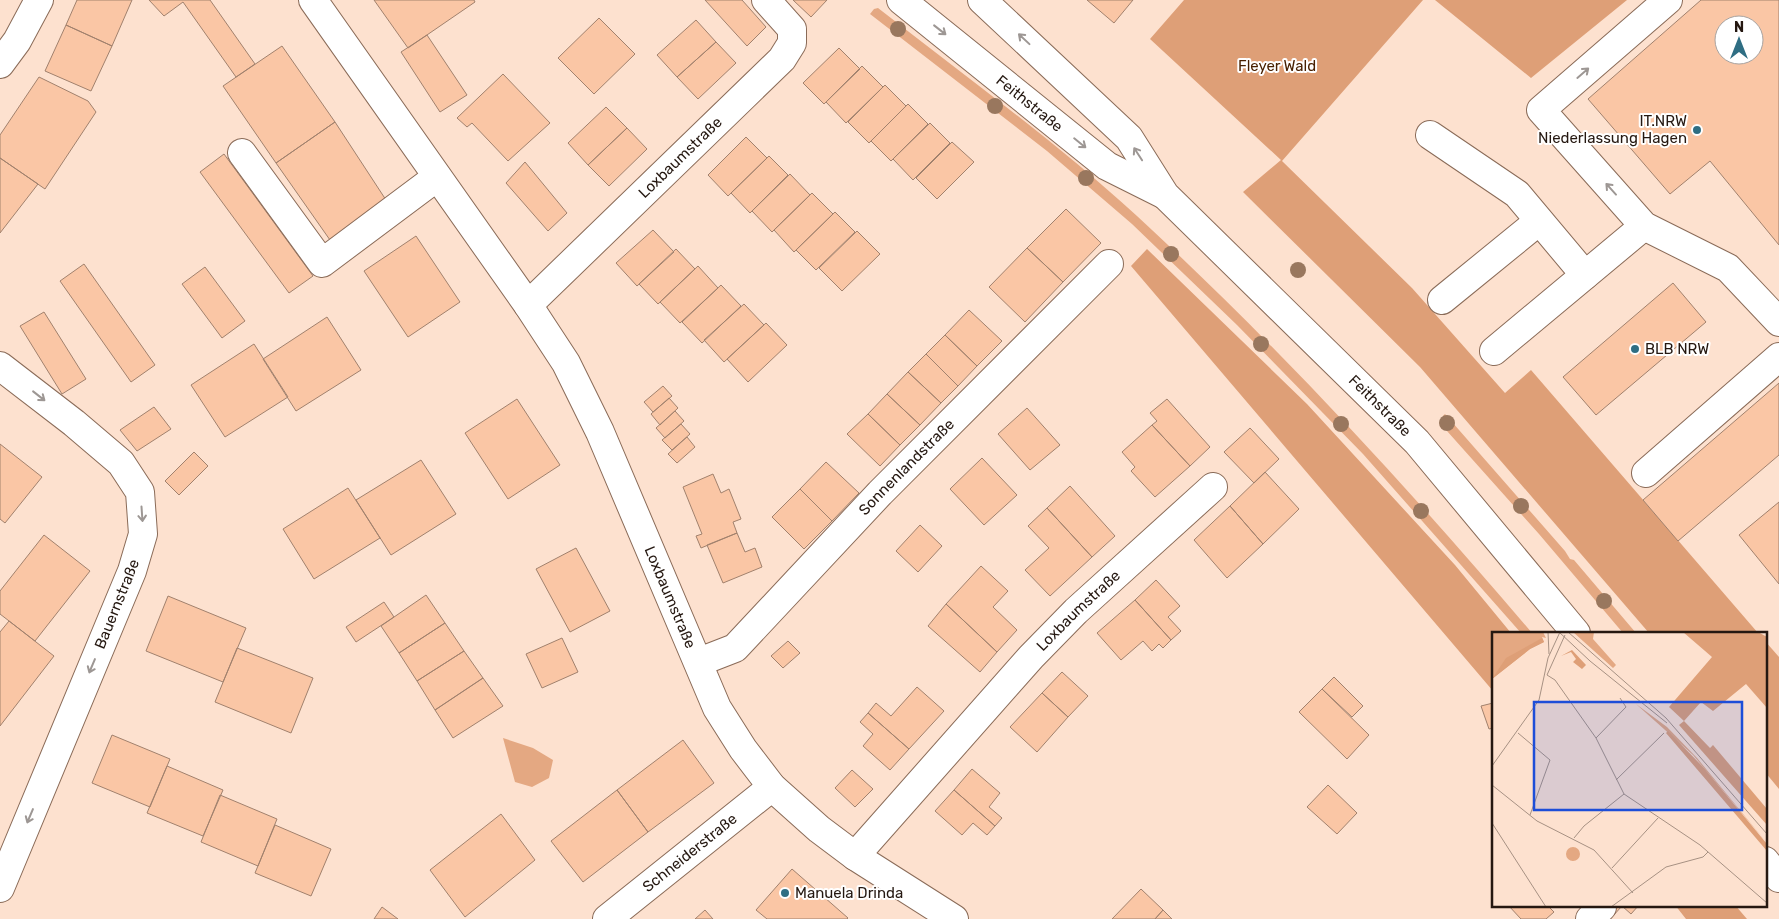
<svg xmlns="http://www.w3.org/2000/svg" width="1779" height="919" font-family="Rubik,sans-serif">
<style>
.green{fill:#e4a882}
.forest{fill:#de9f77}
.building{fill:#fac6a5;stroke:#a1816d;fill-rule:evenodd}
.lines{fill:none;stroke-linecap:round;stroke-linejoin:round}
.minor-casing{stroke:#8a6b58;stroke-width:30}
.major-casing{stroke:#8a6b58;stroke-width:30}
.minor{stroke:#fff;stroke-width:28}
.major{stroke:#fff;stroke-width:28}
.tree{fill:#99775e}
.oneway{stroke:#9d9794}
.poi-dot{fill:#2f6e83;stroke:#fff;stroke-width:2}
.labels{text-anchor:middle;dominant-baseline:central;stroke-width:4;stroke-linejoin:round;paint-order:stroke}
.park-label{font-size:15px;fill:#482001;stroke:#fff}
.street-label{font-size:15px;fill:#251811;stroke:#fff}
.poi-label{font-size:15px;fill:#251811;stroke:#fff;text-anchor:start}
.inset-road{fill:none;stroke:#a79183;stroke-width:1}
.view{fill:#1d4ed8;fill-opacity:0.15;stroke:#1d4ed8;stroke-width:2.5}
.inset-edge{fill:none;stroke:#251811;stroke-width:2.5}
</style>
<rect width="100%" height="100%" fill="#fde1cf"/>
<path class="green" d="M878 8C965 76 1055 141 1137 216 1278 346 1408 487 1532 633H1521L1363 454 1237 325 1132 224 1047 151 870 14 874 9Z
M1445 414 1565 551 1570 559 1574 560 1636 633H1623L1539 534 1447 431 1444 424 1443 416Z
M503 738 533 748 553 760 549 778 532 787 515 782Z"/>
<path class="forest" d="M1184 0H1423L1282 161 1412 288 1505 393 1531 370 1758 633H1649L1420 367 1243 192 1281 160 1150 39Z
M1435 0H1627L1531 78Z
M1147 249 1307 404 1455 565 1511 633H1493V691L1131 266Z
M1765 641 1779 657V789L1765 772Z
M1675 905H1735L1747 919H1686Z"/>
<path class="building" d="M77 0H132L112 46 66 25Z
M149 0H210L255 64 236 77 183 2 164 16Z
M374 0H474L475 2 408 48Z
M705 0H742L766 27 747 46Z
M793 0H827L811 17Z
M1087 0H1133L1114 23Z
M1701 0H1779V245L1710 161 1670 194 1588 99ZM1724 25H1754V55H1724Z
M599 18 635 54 594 94 558 58Z
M696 20 716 42 677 77 657 55Z
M66 25 112 46 91 91 45 71Z
M427 35 467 95 440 112 401 52Z
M716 42 736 63 698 99 677 77Z
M282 46 335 122 276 163 223 86Z
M839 48 860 69 824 104 803 83Z
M862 66 883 87 846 123 826 102Z
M503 74 550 123 508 161 472 123 467 127 457 118Z
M39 77 88 101 96 112 45 189 0 158V135Z
M885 85 906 106 869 143 848 122Z
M908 104 928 124 891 161 871 141Z
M606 107 627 128 588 165 568 143Z
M335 122 386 200 330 240 276 163Z
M930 123 950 143 913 180 893 159Z
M627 128 647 149 609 186 588 165Z
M746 137 767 158 728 196 708 175Z
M952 142 974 162 937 199 916 178Z
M224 154 313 276 289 293 200 172Z
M769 156 788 175 750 213 731 193Z
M0 158 38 184 0 233Z
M525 162 567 213 548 231 506 183Z
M790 174 810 195 772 232 752 211Z
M812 193 833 214 794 252 774 230Z
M1066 209 1101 243 1063 282 1027 248Z
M835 212 855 232 816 270 796 250Z
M653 230 674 252 637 286 616 263Z
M857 231 880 254 842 291 819 268Z
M416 236 460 302 408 337 364 271Z
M1027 248 1063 282 1025 322 989 287Z
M676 249 695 269 658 304 639 284Z
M84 264 155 365 131 382 60 281Z
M698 266 718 288 680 323 660 302Z
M205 267 245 321 222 338 182 284Z
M1673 283 1706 322 1596 415 1563 377Z
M721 285 741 306 702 343 682 322Z
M744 304 764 325 724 362 704 340Z
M969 310 1002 341 977 366 945 335Z
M44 312 86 379 62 394 20 326Z
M327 317 361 370 296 411 263 359Z
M766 323 787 345 748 382 727 359Z
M945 335 977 366 958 386 926 354Z
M254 344 288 397 225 437 191 385Z
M926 354 958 386 941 403 908 372Z
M908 372 941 403 920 425 887 394Z
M1779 383V455L1678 541 1643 500Z
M663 386 672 396 653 412 644 402Z
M887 394 920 425 900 445 868 414Z
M669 398 678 408 660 425 651 414Z
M517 399 560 465 508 499 465 433Z
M1167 399 1210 447 1190 466 1152 425 1157 421 1150 413Z
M154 407 171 429 137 451 120 430Z
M1027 408 1060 445 1030 470 998 434Z
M675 411 684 421 665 438 656 428Z
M868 414 900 445 880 466 847 434Z
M681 424 690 434 672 450 662 440Z
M1152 425 1190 466 1155 497 1131 471 1135 467 1122 452Z
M1250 428 1279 459 1254 483 1224 452Z
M687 437 695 447 677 463 668 454Z
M0 444 42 477 5 523 0 519Z
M194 452 208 466 179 495 165 481Z
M982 458 1017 495 984 525 950 489Z
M421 460 456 514 391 555 356 500Z
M826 462 859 493 832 521 800 489Z
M1265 472 1299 509 1263 544 1230 506Z
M713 474 721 493 729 489 741 519 733 522 737 533 701 548 696 536 702 534 683 487Z
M1070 486 1115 536 1092 557 1047 508Z
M348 488 380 538 314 579 283 529Z
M800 489 832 521 804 549 772 517Z
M1779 502V584L1739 535Z
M1230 506 1263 544 1227 578 1194 540Z
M1047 508 1092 557 1050 596 1025 570 1049 548 1028 526Z
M920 525 942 546 918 572 896 551Z
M737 533 745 552 755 548 762 567 723 583 707 545Z
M44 535 90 571 35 641 0 614V591Z
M576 548 610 611 570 632 536 569Z
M981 566 1008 591 993 607 1017 630 997 652 946 604Z
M1156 580 1180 606 1168 617 1181 631 1171 640 1135 600Z
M426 595 445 623 399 653 381 626Z
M168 596 246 628 223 682 146 651Z
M1135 600 1171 640 1163 648 1159 644 1152 651 1143 641 1121 660 1097 633Z
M384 602 394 617 356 642 346 627Z
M946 604 997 652 980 672 928 626Z
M9 621 54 656 0 726V632Z
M445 623 464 651 417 681 399 653Z
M562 638 578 672 542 688 526 654Z
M788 641 800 653 783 668 771 656Z
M237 648 313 678 291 733 215 702Z
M464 651 483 678 435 710 417 681Z
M1062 672 1088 696 1068 717 1042 693Z
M1334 677 1363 706 1352 717 1322 689Z
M483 678 503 706 453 738 435 710Z
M917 687 944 711 909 749 868 713 876 703 891 716Z
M1322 689 1369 735 1347 759 1299 712Z
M1042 693 1068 717 1037 752 1010 727Z
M1493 703V728L1489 729 1481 706Z
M868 713 909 749 890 770 863 746 873 734 860 722Z
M112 735 170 759 150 807 92 783Z
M683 740 714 783 648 832 617 790Z
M167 766 223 790 203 836 147 813Z
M972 769 1000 793 989 807 1002 818 995 826 954 790Z
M852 770 873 789 855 807 835 788Z
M1328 785 1357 813 1337 834 1307 807Z
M617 790 648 832 583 882 551 841Z
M954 790 995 826 987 835 973 823 962 835 935 811Z
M220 795 277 819 258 866 201 842Z
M501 814 535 860 465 917 430 870Z
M275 825 331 849 311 896 255 873Z
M792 869 848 918 847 919H767L756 910Z
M1141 889 1163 910 1155 919H1112Z
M1508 905H1547L1554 912 1546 919H1521Z
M1600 905H1639L1631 914 1622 906 1612 917Z
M382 907 398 919H374Z
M705 910 713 919H695Z
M1163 910 1172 919H1155Z"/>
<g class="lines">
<defs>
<g id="minor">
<path id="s1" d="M313 0 528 305 566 363 600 432 717 708 743 749 772 787 819 829 855 856 954 919"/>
<path d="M1668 0 1541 110 1644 226 1728 268 1779 322"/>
<path d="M0 64 17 41 39 0"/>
<path d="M1430 135 1517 194 1585 275"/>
<path d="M242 153 322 263 437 177"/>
<path d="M1442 300 1539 221"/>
<path id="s2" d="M528 305 782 59 792 43V29L766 0"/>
<path d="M1494 351 1644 226"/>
<path d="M0 366 74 423 121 463 140 492 143 534 132 571 0 888"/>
<path d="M1646 473 1779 357"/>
<path id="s3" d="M699 662 735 648 880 493 1109 264"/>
<path id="s4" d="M855 856 1031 657 1076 611 1213 487"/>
<path id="s5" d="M607 919 772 787"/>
<path d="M1590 919 1602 907"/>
</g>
<g id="major">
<path id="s6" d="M901 0 1107 166 1163 194"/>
<path id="s7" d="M982 0 1129 138 1165 195 1417 442 1576 633"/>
<path d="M1765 861 1779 878"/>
</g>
</defs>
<use href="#minor" class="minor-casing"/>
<use href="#major" class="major-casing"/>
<use href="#minor" class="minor"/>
<use href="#major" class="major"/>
</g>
<g class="tree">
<circle cx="898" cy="29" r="8"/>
<circle cx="995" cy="106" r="8"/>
<circle cx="1086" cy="178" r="8"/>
<circle cx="1171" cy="254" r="8"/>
<circle cx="1298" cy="270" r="8"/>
<circle cx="1261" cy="344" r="8"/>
<circle cx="1447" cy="423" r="8"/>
<circle cx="1341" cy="424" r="8"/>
<circle cx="1521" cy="506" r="8"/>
<circle cx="1421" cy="511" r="8"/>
<circle cx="1604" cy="601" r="8"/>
</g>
<defs><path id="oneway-shaft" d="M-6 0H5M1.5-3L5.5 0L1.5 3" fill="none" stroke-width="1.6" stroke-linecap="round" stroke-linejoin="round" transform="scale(1.25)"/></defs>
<g class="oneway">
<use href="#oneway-shaft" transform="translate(940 30) rotate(38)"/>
<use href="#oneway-shaft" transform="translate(1024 39) rotate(-137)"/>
<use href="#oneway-shaft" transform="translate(1583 73) rotate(-41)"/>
<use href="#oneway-shaft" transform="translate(1080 143) rotate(39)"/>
<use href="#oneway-shaft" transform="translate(1138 154) rotate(-123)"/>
<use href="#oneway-shaft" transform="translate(1611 189) rotate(-132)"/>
<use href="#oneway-shaft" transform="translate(39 396) rotate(38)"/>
<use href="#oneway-shaft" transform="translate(142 514) rotate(86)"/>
<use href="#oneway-shaft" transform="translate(92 666) rotate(113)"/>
<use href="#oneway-shaft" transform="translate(30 816) rotate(113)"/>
</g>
<g class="poi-dot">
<circle cx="1697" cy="130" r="5"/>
<circle cx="1635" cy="349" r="5"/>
<circle cx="785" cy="893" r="5"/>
</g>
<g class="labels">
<g class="park-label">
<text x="1277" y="66">Fleyer Wald</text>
</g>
<g class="street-label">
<text stroke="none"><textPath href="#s6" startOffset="165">Feithstraße</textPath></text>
<text stroke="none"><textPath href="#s2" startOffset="212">Loxbaumstraße</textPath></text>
<text stroke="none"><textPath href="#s7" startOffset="570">Feithstraße</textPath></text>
<text stroke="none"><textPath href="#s3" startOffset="288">Sonnenlandstraße</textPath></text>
<text stroke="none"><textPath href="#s1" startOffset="699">Loxbaumstraße</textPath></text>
<text transform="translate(117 604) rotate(-68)">Bauernstraße</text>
<text stroke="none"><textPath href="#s4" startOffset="332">Loxbaumstraße</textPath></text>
<text stroke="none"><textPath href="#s5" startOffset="106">Schneiderstraße</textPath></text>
</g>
<g class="poi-label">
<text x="1687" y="121" text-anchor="end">IT.NRW<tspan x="1687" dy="17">Niederlassung Hagen</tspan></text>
<text x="1645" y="349">BLB NRW</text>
<text x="795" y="893">Manuela Drinda</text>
</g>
</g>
<g transform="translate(1492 632)">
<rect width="275" height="275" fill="#fde1cf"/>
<path d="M0 0H51L54 6 50 5 52 10 38 17 0 47ZM81 0H102L101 7 124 33 121 36ZM144 72 175 95 205 126 275 211 201 123ZM74 222a7 7 0 1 1 14 0a7 7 0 1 1-14 0Z" fill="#e4a882"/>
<path d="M191 0H266L275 5V76L254 52 221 79 209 70 192 89 218 116 221 113 275 177V193L187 93 192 89 177 75 220 25ZM50 6 52 10 38 17 0 47 14 26ZM80 18 94 33 90 37 81 30 84 27 79 20 69 24ZM176 99 212 136 275 212V219L174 101Z" fill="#de9f77"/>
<path class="inset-road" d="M56 0 57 22M67 0 98 29 175 91M76 0 174 86 275 202M55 43 63 48 104 106 132 162 208 213 275 271M55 43 73 3M26 101 58 128 38 183M104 106 134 75 128 66M0 134 47 68 56 26 68 0M124 148 172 101M0 153 45 189 102 218 141 261M0 191 54 275M82 206 92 194 132 162M120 236 166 186M119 275 174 235 211 225 216 220"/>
<path class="view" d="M42 70H250V178H42Z"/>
<rect width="275" height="275" class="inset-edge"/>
</g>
<g transform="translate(1739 40)"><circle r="24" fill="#ffffff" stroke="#a8a3a0"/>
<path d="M0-4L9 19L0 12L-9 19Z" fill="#2f6e83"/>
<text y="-8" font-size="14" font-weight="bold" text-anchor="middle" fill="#251811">N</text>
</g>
</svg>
